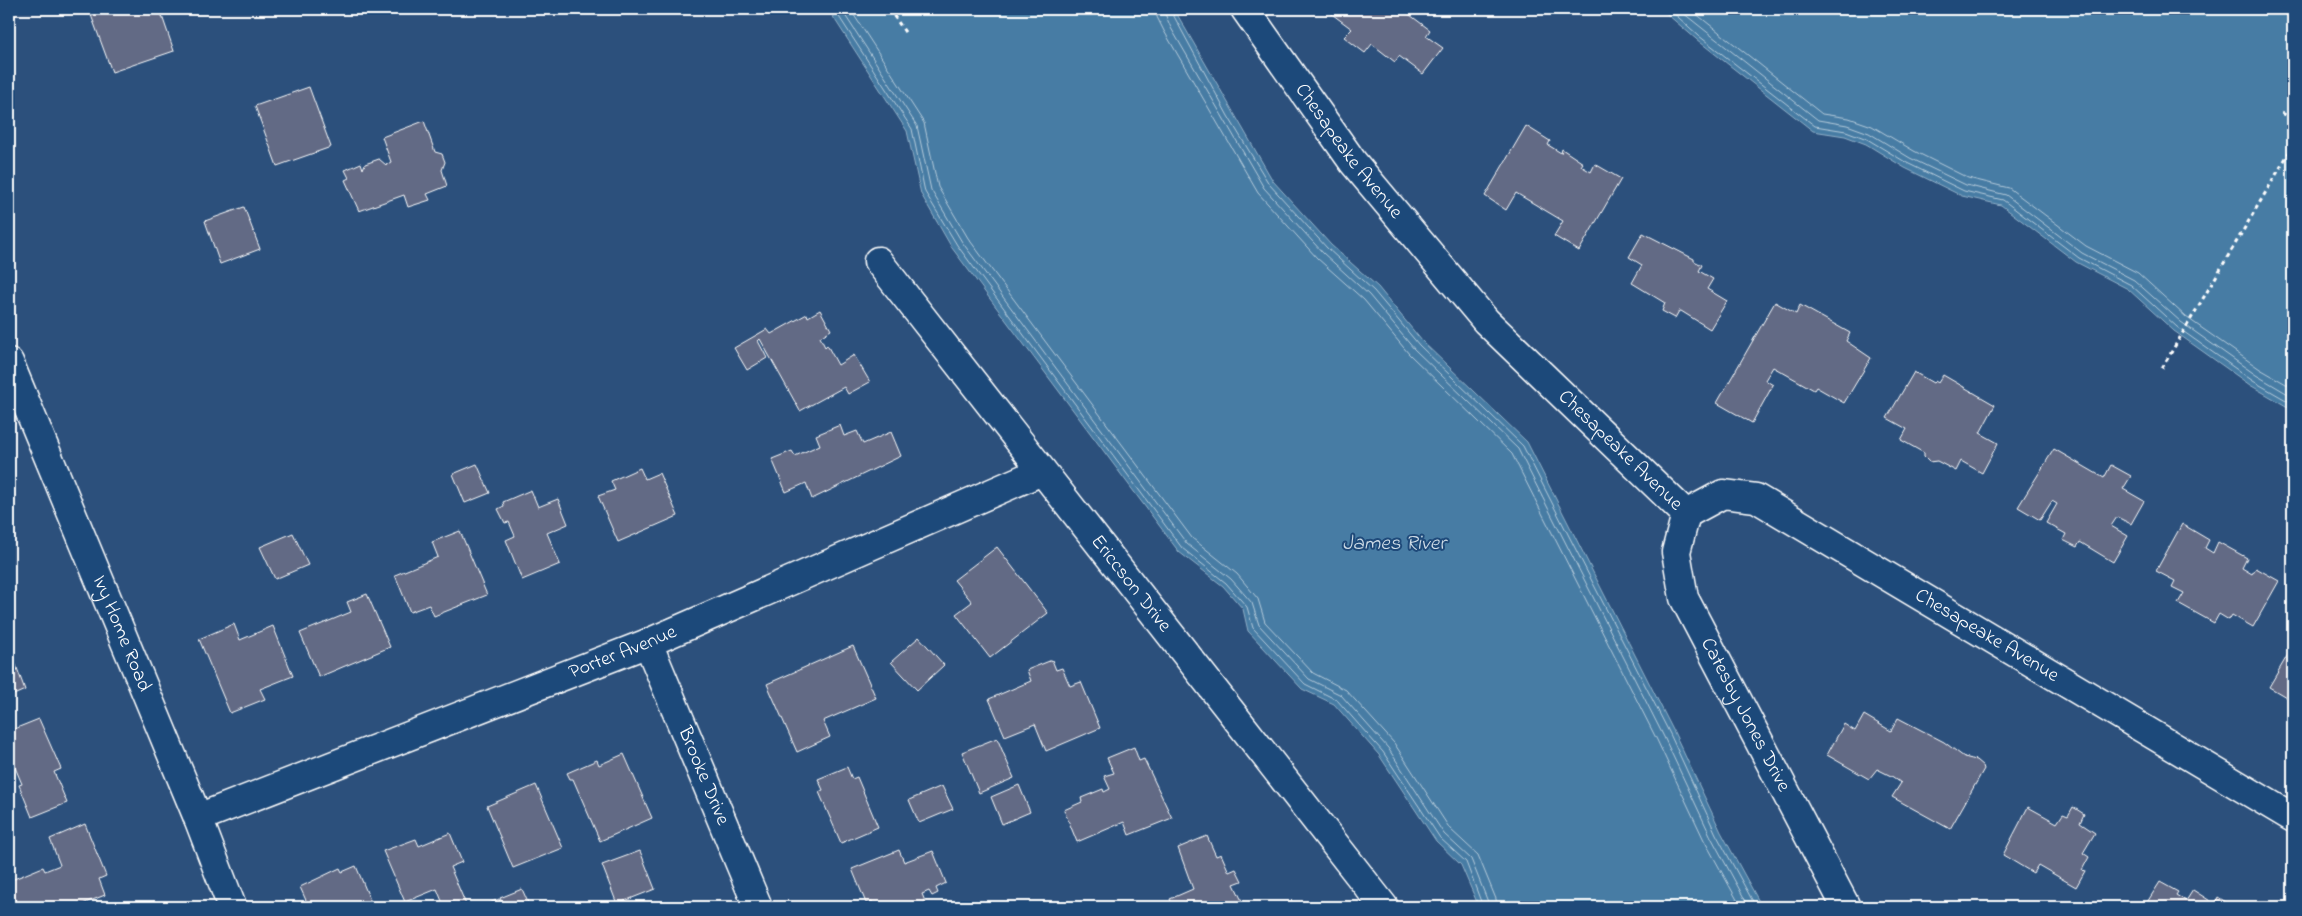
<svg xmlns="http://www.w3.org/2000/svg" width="2302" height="916" font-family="'Indie Flower',sans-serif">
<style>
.water{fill:#477ca4;stroke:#91b0c8}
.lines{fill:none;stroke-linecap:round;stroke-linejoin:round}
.shore{stroke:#b5cbdb;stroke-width:1}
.building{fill:#626a85;stroke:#fff}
.minor-casing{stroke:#fff;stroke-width:31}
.path{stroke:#fff;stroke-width:3;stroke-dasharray:4 4;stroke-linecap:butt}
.minor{stroke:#1f4a7a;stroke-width:28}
.labels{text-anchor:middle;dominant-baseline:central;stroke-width:4;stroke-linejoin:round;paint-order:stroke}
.street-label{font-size:20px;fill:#fff;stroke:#1f4a7a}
.water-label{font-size:21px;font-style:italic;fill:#d1dee8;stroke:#1f4a7a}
</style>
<rect width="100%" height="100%" fill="#2c507c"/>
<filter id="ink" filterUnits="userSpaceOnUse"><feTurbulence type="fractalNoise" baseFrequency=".02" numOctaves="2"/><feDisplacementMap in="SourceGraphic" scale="10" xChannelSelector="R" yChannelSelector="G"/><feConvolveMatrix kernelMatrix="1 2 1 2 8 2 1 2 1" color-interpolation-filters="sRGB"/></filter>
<g filter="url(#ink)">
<path class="water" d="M828 9H1174L1273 181 1331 245 1378 287 1422 341 1527 442 1674 732 1721 832 1762 907H1479L1461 865 1436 841 1379 755 1334 704 1302 689 1248 631 1243 609 1223 586 1179 552 952 248 921 194 907 131Z
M1661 9H2293V410L2250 385 2174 331 2128 289 2076 262 2001 205 1962 196 1905 168 1866 144 1845 136 1813 131 1696 39Z"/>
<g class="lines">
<path class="shore" d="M834 9 912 129 925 192 957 245 1182 548 1226 583 1247 607 1253 628 1305 684 1337 700 1383 752 1440 838 1466 862 1483 907
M841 9 917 126 931 190 962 242 1187 544 1231 579 1252 603 1259 625 1309 679 1341 695 1388 748 1444 834 1471 859 1490 907
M850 9 924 123 938 187 968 238 1192 538 1237 574 1258 599 1265 622 1313 673 1346 690 1394 743 1450 829 1478 855 1496 899 1497 907
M1156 9 1157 17 1164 31 1258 193 1317 258 1364 300 1409 354 1512 454 1657 740 1704 840 1741 907
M1163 9 1171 28 1264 188 1323 253 1369 295 1414 349 1518 449 1664 737 1711 837 1749 907
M1170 9 1228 116 1269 184 1327 248 1374 291 1419 345 1523 446 1670 734 1716 834 1756 907
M1669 9 1699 36 1815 126 1846 131 1867 139 1907 163 1964 191 2003 200 2079 258 2131 285 2177 327 2253 381 2293 404
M1678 9 1818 120 1847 125 1869 133 1910 158 1966 185 2006 195 2082 253 2134 280 2181 322 2256 375 2293 397
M1690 9 1822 114 1849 118 1872 126 1914 151 1968 178 2009 188 2086 246 2138 273 2186 317 2260 369 2293 388"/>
</g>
<path class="building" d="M108 9H174L161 13 174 51 112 72 91 15Z
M1325 9H1402L1430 30 1426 36 1443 48 1423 74 1399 56 1395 62 1372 44 1365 53 1344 37 1352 29Z
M309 87 331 147 277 166 255 106Z
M424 121 435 152 442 154 445 162 442 170 447 186 427 194 430 200 408 207 404 195 359 211 345 180 349 178 345 170 361 163 363 169 365 164 379 159 386 165 391 162 382 137Z
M1526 126 1550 141 1548 145 1561 153 1562 149 1583 163 1581 166 1591 172 1595 164 1621 179 1579 251 1554 236 1563 221 1516 193 1506 210 1485 196Z
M244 207 260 249 220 264 205 221Z
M1643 233 1694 259V261L1702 265 1699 271 1713 279 1707 289 1727 301 1710 329 1681 311H1679L1675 318 1662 311 1665 303 1632 283 1642 265 1629 257Z
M1775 302 1796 314 1800 305 1850 333 1846 341 1871 358 1844 403 1816 387 1814 390 1773 367 1765 380 1773 385 1752 423 1717 403Z
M820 310 831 330 820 337 825 347 827 345 838 365 854 355 870 382 848 394 844 387 800 411 760 339 758 341 767 358 747 370 734 348 767 329 771 334 807 314 808 317Z
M1914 372 1933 383 1935 381 1938 383 1943 375 1995 405 1980 433 1998 443 1982 473 1961 461 1956 471 1937 461 1929 462 1924 457V453L1901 440 1907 429 1887 418Z
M840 425 844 436 857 431 863 444 891 432 901 456 812 499 806 483 786 492 772 459 792 451 795 456 820 445 816 435Z
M2054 449 2104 478 2111 465 2131 476 2123 489 2144 501 2131 524 2117 517 2111 526 2128 536 2113 562 2080 542 2077 547 2063 540 2066 534 2046 523 2057 504 2052 501 2040 520 2018 507Z
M477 464 490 493 465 503 453 474Z
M640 468 645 479 659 473 678 516 618 542 598 496 615 490 611 481Z
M531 490 538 507 558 499 568 524 547 533 560 564 522 580 506 540 515 536 509 522 505 523 498 509 504 506 503 502Z
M2182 524 2209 540 2205 548 2213 553 2218 542 2247 558 2242 568 2252 574 2256 568 2279 581 2253 627 2232 615 2229 620 2219 614 2214 623 2178 603 2184 593 2172 587 2175 581 2156 571Z
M460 531 487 595 434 616 429 605 410 612 395 575 438 557 432 542Z
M293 533 308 565 275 579 260 547Z
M997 547 1048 613 990 658 956 614 972 602 954 580Z
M367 594 390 647 319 677 300 633 351 612 347 602Z
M234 624 240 640 273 626 293 676 260 689 265 699 230 713 199 639Z
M919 637 944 665 917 690 891 662Z
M9 646 25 690 9 697Z
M853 646 876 698 823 721 830 737 797 752 767 684Z
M2293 646V701L2269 687Z
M1052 660 1056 670 1062 668 1070 686 1081 682 1100 728 1046 751 1035 724 1005 736 989 699 1031 681 1027 670Z
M1864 715 1891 731 1898 718 1944 742 1964 757 1976 760 1983 766 1984 769 1950 829 1892 797 1901 783 1893 777 1877 769 1869 779 1827 755 1844 724 1855 731Z
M39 719 61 769 54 772 67 803 32 817 19 785 22 784 14 765 9 768V731Z
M997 738 1014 778 979 793 962 752Z
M1134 747 1139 761 1144 759 1172 818 1129 835 1124 822 1077 842 1064 810 1082 802 1081 798 1103 789 1104 792 1110 789 1104 776 1114 773 1107 758Z
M624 754 652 818 600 841 573 779H570L567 773 597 760 599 765Z
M847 767 852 779 857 777 878 827 841 843 819 792 823 790 818 779Z
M536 785 563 848 513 868 487 806Z
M1019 785 1030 812 1002 824 991 797Z
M942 786 953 809 919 823 909 800Z
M2028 807 2057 823 2063 814 2068 816 2073 807 2084 814 2080 823 2095 833 2083 853 2089 857 2082 870 2085 871 2076 887 2038 865 2033 873 2003 855Z
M85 824 106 876 99 879 105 895 75 907H18L9 881 43 867 45 871 60 865 50 839Z
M450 833 462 862 450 867 467 907H455L453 902 444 906 437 889 405 902 383 851 416 839 419 846Z
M1207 836 1216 856 1221 854 1229 872 1236 869 1242 881 1234 884 1242 901 1228 907H1173L1170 899 1193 889 1178 848Z
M899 850 904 862 933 851 946 883 936 888 938 893 932 896 929 891 922 894 927 906 924 907H874L872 901 866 903 852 869Z
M640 851 655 889 617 904 602 865Z
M356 866 373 907H309L300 887 340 868 342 872Z
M2160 882 2178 892 2176 895 2186 901 2193 890 2215 904 2218 897 2229 904 2227 907H2144Z
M522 889 530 907H504L500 898Z
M499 899 502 907H480Z
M665 901 668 907H650Z"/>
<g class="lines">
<defs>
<g id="minor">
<path id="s1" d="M1245 9 1353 162 1486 321 1686 514"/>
<path id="s2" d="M878 261 1384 907"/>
<path id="s3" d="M9 362 198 818 232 907"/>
<path id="s4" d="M1686 514 1723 494 1756 498 2293 818"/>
<path id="s5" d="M1686 514 1676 552 1684 598 1846 907"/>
<path id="s6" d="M648 643 758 907"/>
<path id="s7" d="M198 818 648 643 1042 471"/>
</g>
</defs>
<use href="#minor" class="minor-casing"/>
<path class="path" d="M889 9 907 35
M810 13 817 9
M2282 113 2293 119
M2162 368 2293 146"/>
<use href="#minor" class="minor"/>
</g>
</g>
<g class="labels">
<g class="street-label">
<text stroke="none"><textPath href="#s1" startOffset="176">Chesapeake Avenue</textPath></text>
<text stroke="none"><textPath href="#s1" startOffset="581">Chesapeake Avenue</textPath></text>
<text stroke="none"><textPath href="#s2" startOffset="410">Ericcson Drive</textPath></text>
<text stroke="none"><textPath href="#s3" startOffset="294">Ivy Home Road</textPath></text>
<text stroke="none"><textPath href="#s4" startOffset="344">Chesapeake Avenue</textPath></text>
<text stroke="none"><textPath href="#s7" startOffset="456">Porter Avenue</textPath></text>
<text stroke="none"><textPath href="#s5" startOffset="218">Catesby Jones Drive</textPath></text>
<text stroke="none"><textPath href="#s6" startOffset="144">Brooke Drive</textPath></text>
</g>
<g class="water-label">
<text x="1394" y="544">James River</text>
</g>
</g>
<rect width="2302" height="916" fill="none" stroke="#1f4a7a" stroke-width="30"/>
<rect x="15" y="15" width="2272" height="886" fill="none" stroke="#fff" stroke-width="2" filter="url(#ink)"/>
</svg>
